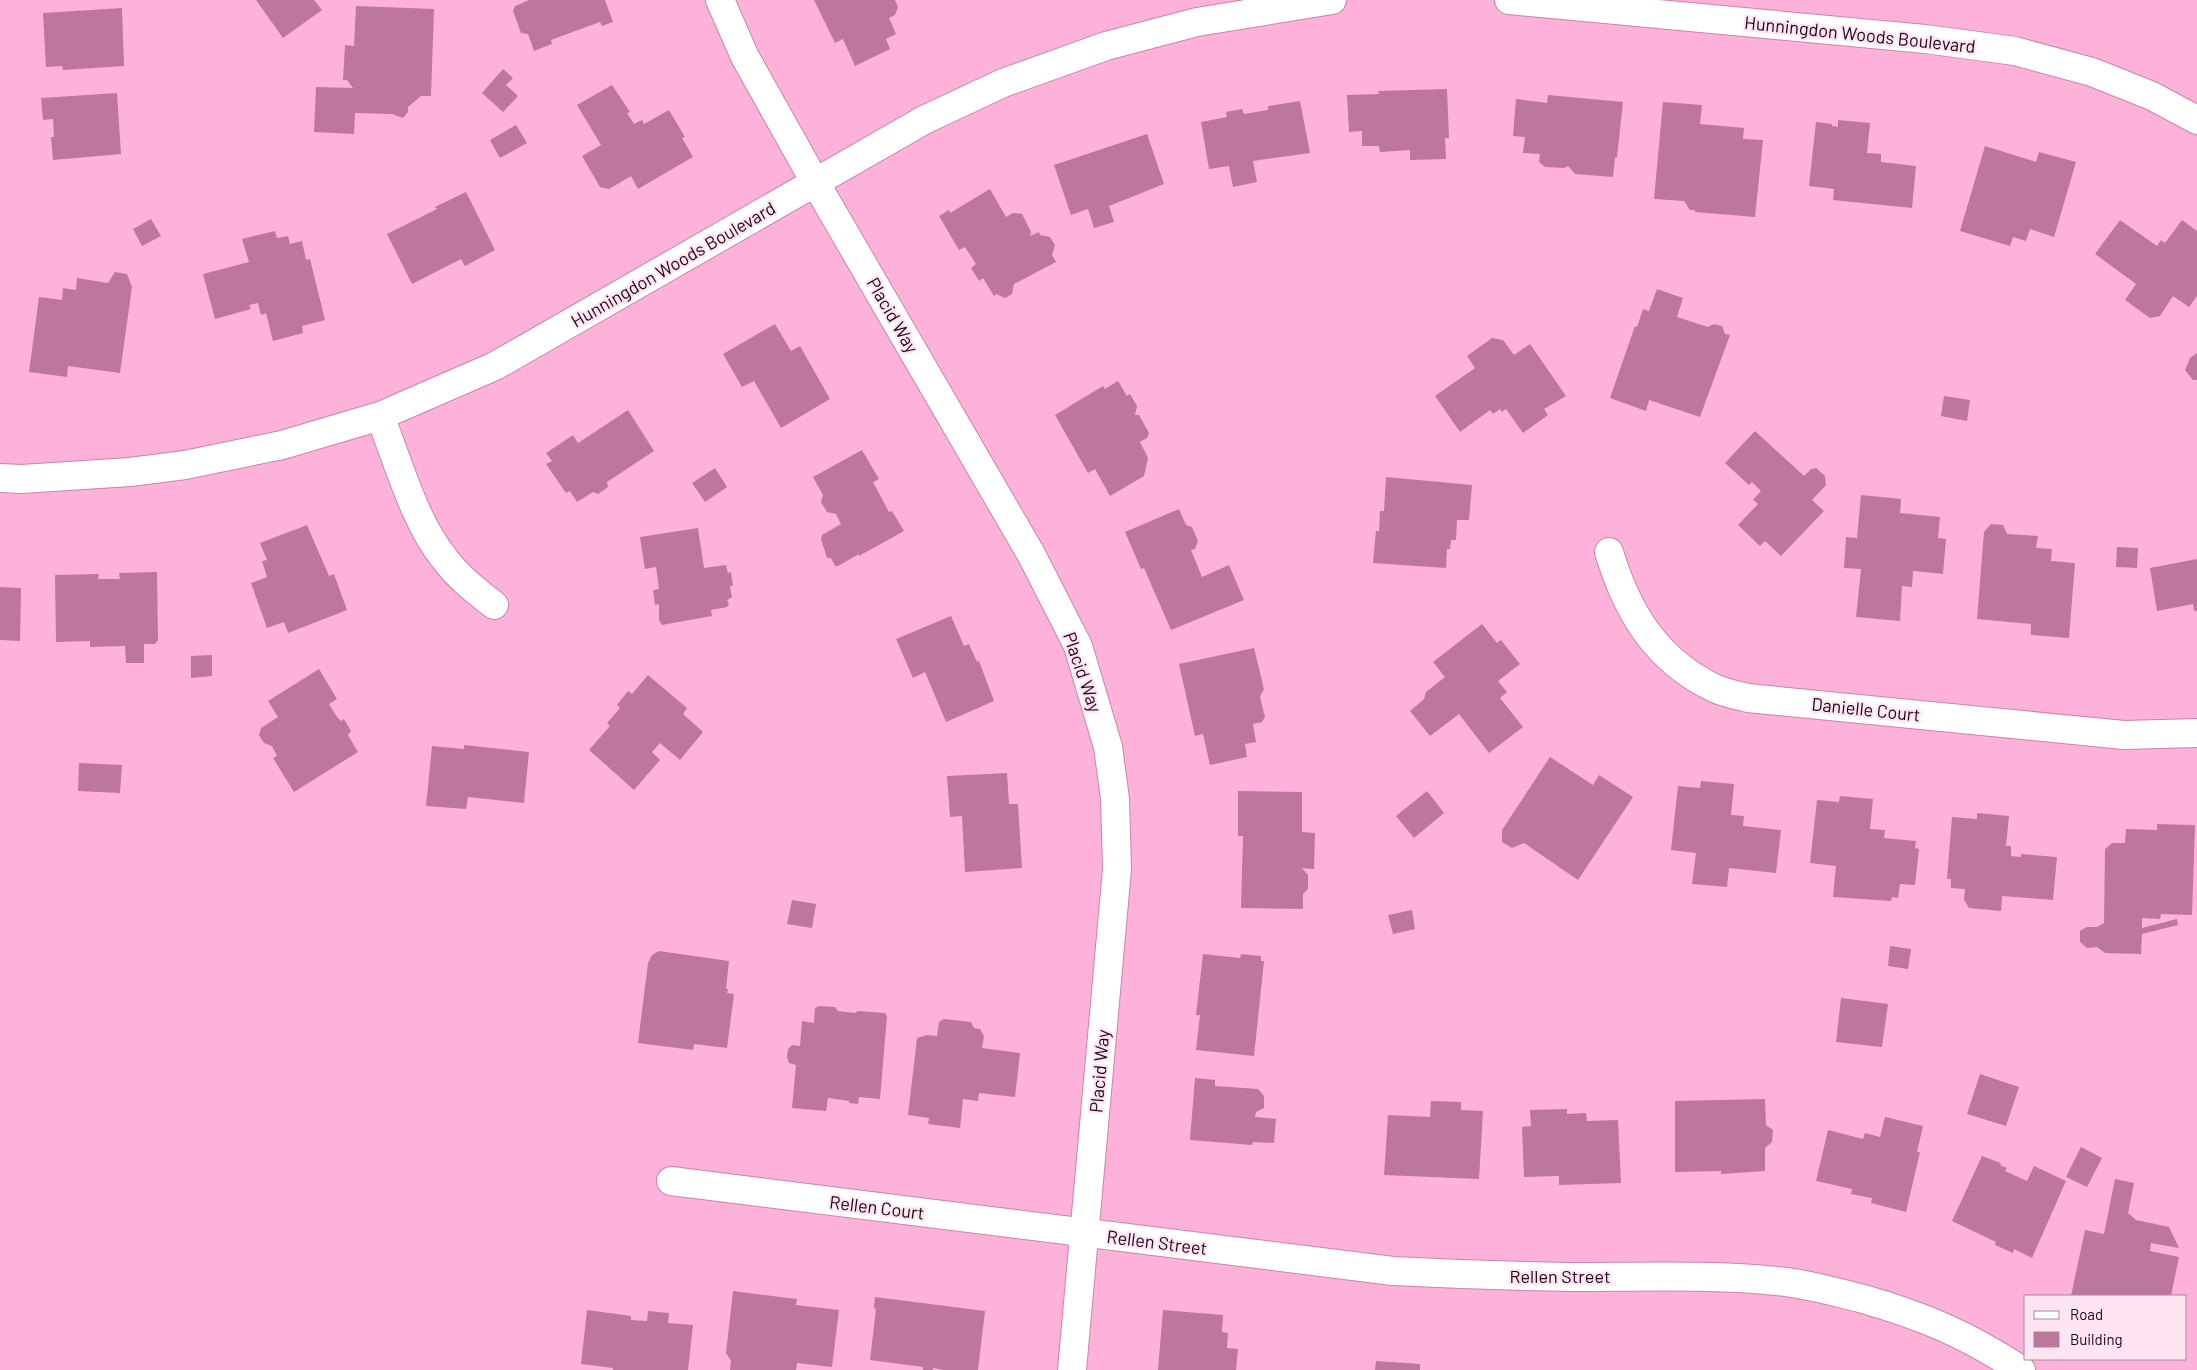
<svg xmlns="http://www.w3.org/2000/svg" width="2197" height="1370" font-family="Barlow,sans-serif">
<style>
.building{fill:#bd769d}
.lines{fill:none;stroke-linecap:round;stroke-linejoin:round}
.street-casing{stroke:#cb83aa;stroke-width:30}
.street{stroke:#fff;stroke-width:28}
.labels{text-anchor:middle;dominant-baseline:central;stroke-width:4.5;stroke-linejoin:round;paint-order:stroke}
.street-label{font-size:18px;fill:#200615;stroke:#fee5f1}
</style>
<rect width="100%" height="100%" fill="#feb2da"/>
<path class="building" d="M256 0H314L322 10 283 38Z
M529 0H605L613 22 602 26 600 22 551 40 552 44 534 51 528 34 521 33 513 11 515 6Z
M814 0H895L898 7 895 15 889 18 896 34 886 39 890 49 855 66 843 39 835 43Z
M356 6 434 9 431 96H421L408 107V112L403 118 392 114 355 113 354 134 314 132 316 87 353 88 347 80H343L345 45 354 46Z
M122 8 124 66 63 70 62 66 46 67 43 13Z
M503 69 513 78 506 85 518 96 503 112 482 93Z
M612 85 630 112 627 113 634 124 642 120 644 124 669 110 685 137 682 138 693 157 638 189 631 176 609 189 600 187 582 156 601 145 577 105Z
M1447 89 1449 138H1445L1446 159 1410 160V150L1380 152 1379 146H1362V131L1349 132 1347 95 1379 94 1378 91Z
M117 93 121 154 53 160 51 137H54L53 119 43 120 41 98Z
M1548 95 1623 102 1617 157 1615 158 1613 177 1575 174 1568 166 1564 168 1545 167 1539 162 1540 154 1523 153 1525 137 1513 136 1516 99 1547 103Z
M1300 101 1310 153 1253 161 1257 182 1233 187 1229 166 1209 169 1201 122 1227 117 1226 112 1242 109 1244 114 1268 110V106Z
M1663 102 1702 105 1700 124 1744 128 1743 139 1763 140 1755 217 1695 212V210H1690L1684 201 1654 199Z
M1838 120 1870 123 1867 153 1881 154V162L1916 166 1912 208 1833 200 1834 189 1809 186 1816 122 1832 124V126L1838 127Z
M516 125 527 143 500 158 490 140Z
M1147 134 1164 184 1109 206 1114 222 1094 228 1088 209 1071 215 1054 165Z
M1985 146 2036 162 2039 152 2076 162 2054 237 2030 229 2026 241 2013 237 2010 246 1960 231Z
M990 189 1006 217 1013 213 1022 214 1031 232 1030 236 1039 232 1040 235 1050 237 1055 245 1052 255 1056 262 1014 284 1012 294 1005 298 996 294 994 296 983 278 979 281 971 268 976 264 965 247 959 250 939 216 949 210 950 213Z
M466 192 495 250 465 266 461 259 412 284 387 234 437 209 435 207Z
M151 219 161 236 142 246 133 229Z
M2120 220 2157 246 2161 240 2165 243 2182 220 2197 231V296L2189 307 2173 296 2160 316 2150 318 2125 300 2136 284 2095 254Z
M275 231 277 238 288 236 290 244 302 241 306 260 310 259 325 320 302 326 303 333 273 341 266 313 261 315 258 303 249 305 251 309 215 319 203 274 249 262 242 239Z
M115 272 127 274 132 287 120 373 68 366 67 377 29 372 39 297 62 300 63 288 76 290 77 278 108 283Z
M1657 289 1683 298 1677 317 1708 327 1714 324 1722 326 1725 334 1730 335 1700 417 1649 400 1646 411 1610 398 1635 326 1637 327 1643 309 1649 311Z
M775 324 791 351 800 346 830 399 781 428 754 381 742 387 723 354Z
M1492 338 1503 340 1514 355 1530 344 1566 396 1544 409 1548 415 1523 433 1506 409 1502 412 1500 409 1493 414 1490 410 1460 432 1435 396 1475 368 1467 356Z
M2197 353V380H2193L2185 370 2190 358Z
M1118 381 1127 396 1130 394 1137 406 1135 415H1139L1149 433 1147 438 1140 442 1148 458 1144 476 1110 496 1095 469 1088 473 1055 415 1103 386 1105 389Z
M1944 396 1970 400 1967 421 1941 416Z
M628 410 654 451 607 482 608 487 598 494 593 492 577 502 570 491 566 493 546 464 552 461 546 453 573 435 578 443Z
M1755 431 1804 476 1811 469 1816 468 1825 476 1826 485 1812 500 1824 511 1781 556 1765 541 1760 546 1738 525 1758 504 1753 500 1761 491 1752 482 1749 485 1725 463Z
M862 450 879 479 873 482 889 512 892 511 904 531 859 556V554L838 566H835L831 558H827L821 539 822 535 841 524 836 514 827 512 821 502 823 495 813 477Z
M715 468 727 487 705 502 692 483Z
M1386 477 1472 485 1469 520H1457L1456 540H1451L1450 549H1447L1446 568 1373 563 1376 531H1379L1380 511H1384Z
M1861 495 1901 499 1900 513 1940 517 1938 538 1946 539 1943 574 1913 571 1912 587 1902 586 1900 621 1856 617 1861 569 1844 568 1846 537 1857 538Z
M1179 509 1186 525 1192 527 1198 541 1195 549 1191 550 1202 577 1229 565 1244 600 1171 630 1144 568 1141 569 1125 532Z
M1991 524 2003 525 2007 534 2038 536 2036 548 2052 549 2051 561 2075 563 2069 638 2031 635V624L1977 619 1984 532Z
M307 525 329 576 334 574 347 610 288 633 284 622 267 628 251 583 267 577 262 561 267 560 260 543Z
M698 528 704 568 726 565 728 573 731 572 733 585 730 587 732 597 727 600 729 605 727 607 711 610 712 616 662 625 659 620V604L655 605 653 590 659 589 656 567 645 569 640 537Z
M2117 547 2138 548 2137 568 2116 567Z
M2197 559V611H2194L2193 604 2157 611 2150 568Z
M157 572 158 640 155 644H144V663H126L125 646 90 647V641L56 642 55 575 99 574 98 579H120L119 573Z
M0 587 21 588 20 641 0 640Z
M951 616 964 646 969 644 977 662 979 661 994 701 946 722 925 672 913 678 896 639Z
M1482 624 1497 643 1501 640 1520 664 1498 681 1507 692 1500 698 1523 727 1489 753 1459 714 1430 736 1410 711 1424 699 1426 692 1445 677 1433 662Z
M1254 648 1264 689 1260 697 1265 717 1262 722 1253 724 1256 742 1245 744 1247 757 1210 765 1203 734 1195 736 1179 664Z
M212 655V676L191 678V656Z
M319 669 337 699 329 704 337 717 341 721 344 719 351 731 348 735 358 752 294 792 273 758 277 756 272 746 264 743 259 735 261 728 278 717 268 701Z
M648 675 687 708 683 714 703 732 680 760 660 743 652 752 660 760 634 790 589 750 610 726 607 723 620 708 617 705 628 691 632 694Z
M464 745 529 752 524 803 468 797 466 809 426 806 432 746 464 749Z
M1550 757 1593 785 1599 775 1633 797 1578 880 1524 843 1512 848 1502 842V830Z
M79 763 122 765 120 793 78 791Z
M1007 773 1009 804H1018L1022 868 965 872 962 816 950 817 947 776Z
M1701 781 1734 784 1731 815 1744 816 1743 826 1781 830 1776 873 1729 868 1727 887 1692 884 1696 853 1671 850 1678 786 1700 788Z
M1238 791 1302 792V832L1315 833 1314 869 1302 868 1308 875V889L1303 894V909L1241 908 1243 836H1238Z
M1427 791 1444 813 1414 838 1396 816Z
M1840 796 1873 799 1870 829 1885 830 1884 838 1916 841 1915 848 1919 849 1915 885 1900 884 1898 898 1892 897 1891 901 1833 897 1836 866 1810 863 1817 800 1839 802Z
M1977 813 2009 816 2006 846H2011V856L2021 857V854L2057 857 2053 900 2002 896 2001 911 1969 908 1964 900 1965 889 1951 888V879H1947L1952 817 1977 819Z
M2157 824 2195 825 2192 915 2161 914 2160 919 2142 918V928L2177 919 2178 925 2142 934 2141 954 2105 953 2097 947 2087 948 2080 942V931L2087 927H2097L2104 923 2105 849 2112 843H2125L2126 829 2157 830Z
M792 900 816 904 812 928 787 924Z
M1412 910 1415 929 1393 934 1388 915Z
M1890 946 1911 949 1908 969 1888 966Z
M659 951 729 961 726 989H728L727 993 734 994 727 1048 694 1044 693 1050 638 1043 648 963 652 955Z
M1203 954 1240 958 1241 954 1261 956V961H1264L1254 1056 1196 1050 1200 1015H1196Z
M1841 998 1888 1004 1882 1047 1836 1042Z
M819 1006 835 1007 838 1011 855 1013 858 1011 885 1013 887 1016 880 1099 859 1097 858 1104 849 1103V1101L828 1098 826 1111 792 1108 796 1065 789 1063 787 1057 788 1049 792 1045 800 1046 802 1021 814 1023 815 1008Z
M944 1019 971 1022 974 1028 980 1029 984 1036 982 1048 1020 1053 1015 1097 979 1093 978 1101 963 1099 960 1128 928 1124 929 1118 908 1115 917 1038 927 1035 937 1036 939 1022Z
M1980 1074 2019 1087 2006 1126 1967 1114Z
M1195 1078 1215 1080V1086L1258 1089 1264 1096V1108L1256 1112 1255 1117 1276 1119 1274 1143 1253 1142 1252 1145 1190 1140Z
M1765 1099 1766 1125 1773 1130 1772 1142 1765 1148V1171L1721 1174V1171L1675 1172V1101Z
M1431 1101 1461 1102V1110L1483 1111 1479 1179 1384 1175 1388 1115 1430 1117Z
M1567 1109V1114L1586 1113 1587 1121 1618 1120 1621 1183 1559 1185V1176L1524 1177 1522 1127 1531 1126 1530 1110Z
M1885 1117 1923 1126 1917 1152H1920L1906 1212 1871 1203 1872 1198 1851 1194 1852 1189 1816 1181 1828 1130 1863 1139 1865 1133 1880 1137Z
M2081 1147 2102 1158 2087 1187 2066 1177Z
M1982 1156 2001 1163 2000 1165 2007 1168 2005 1171 2027 1181 2034 1166 2066 1181 2032 1258 2014 1249 2013 1253 1995 1245 1996 1242 1952 1221Z
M2115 1179 2134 1183 2128 1213 2136 1220 2169 1227 2179 1248 2151 1243 2150 1251 2179 1257 2171 1296H2071L2085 1230 2104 1234Z
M733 1291 797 1299 796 1305 839 1310 832 1367 797 1363 796 1370H730L731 1361 726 1353Z
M875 1297 985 1311 978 1370H944L933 1368V1370H923V1367L870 1360 876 1309 874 1308Z
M587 1310 631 1316V1320L647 1321 648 1311 669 1313 668 1323 693 1325 688 1370H613V1368L581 1364Z
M1163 1310 1223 1315 1222 1332 1228 1333 1227 1348 1238 1349 1236 1370H1158Z
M1376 1361 1420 1364V1370H1375Z"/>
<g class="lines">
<defs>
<path id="street" d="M720 0 745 57 815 182 1031 554 1078 646 1108 747 1115 799 1117 869 1072 1370
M1509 0 1925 39 2015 51 2092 72 2152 96 2197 120
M380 416C397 459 415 523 444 558 458 577 476 591 494 605
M0 478 22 479 130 472 185 465 282 445 380 416 495 366 924 120 1003 83 1106 46 1197 22 1332 0
M1609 552C1627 612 1656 660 1714 688 1724 693 1737 695 1748 698L2124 735 2197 733
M671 1181 1393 1271C1453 1274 1511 1276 1571 1277 1642 1277 1715 1274 1786 1282 1811 1285 1835 1292 1860 1298 1923 1316 1966 1334 2021 1370"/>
</defs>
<use href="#street" class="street-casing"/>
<use href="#street" class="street"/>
</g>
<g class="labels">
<g class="street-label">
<text transform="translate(1860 34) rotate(6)">Hunningdon Woods Boulevard</text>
<text transform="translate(673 264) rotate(-30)">Hunningdon Woods Boulevard</text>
<text transform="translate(893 315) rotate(60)">Placid Way</text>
<text transform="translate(1083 672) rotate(71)">Placid Way</text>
<text transform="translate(1866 709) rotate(6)">Danielle Court</text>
<text transform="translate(1099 1071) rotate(-85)">Placid Way</text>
<text transform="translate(877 1207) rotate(7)">Rellen Court</text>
<text transform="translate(1157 1242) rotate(7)">Rellen Street</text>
<text x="1560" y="1276">Rellen Street</text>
</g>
</g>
<rect x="2024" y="1295" width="162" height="65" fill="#fee5f1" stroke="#a58c99"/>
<rect x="2034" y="1311" width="25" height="8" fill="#ffffff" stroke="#a58c99"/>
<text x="2070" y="1320" font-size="15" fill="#200615">Road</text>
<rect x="2034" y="1332" width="25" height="15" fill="#bd769d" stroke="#a58c99"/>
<text x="2070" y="1345" font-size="15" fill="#200615">Building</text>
</svg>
